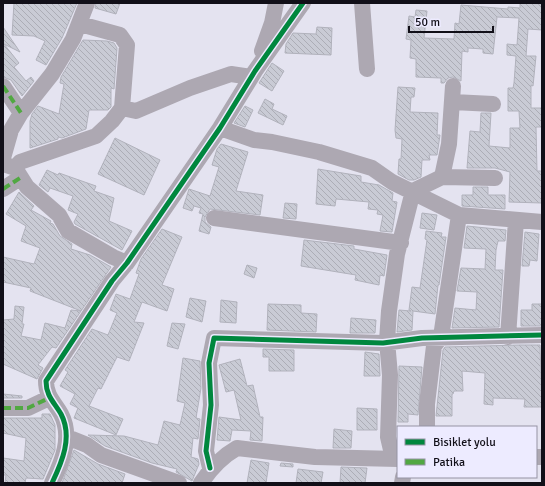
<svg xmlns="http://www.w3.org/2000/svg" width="545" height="486" font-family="Signika,sans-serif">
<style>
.building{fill:url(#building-back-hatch);stroke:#b1b2bc}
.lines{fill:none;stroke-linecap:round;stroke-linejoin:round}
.minor{stroke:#ada8b2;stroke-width:16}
.quiet{stroke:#51a842;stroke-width:4;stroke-dasharray:8 4;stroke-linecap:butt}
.cycleway-casing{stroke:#edebff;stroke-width:8}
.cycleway{stroke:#00873e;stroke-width:5}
</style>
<defs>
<pattern id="building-back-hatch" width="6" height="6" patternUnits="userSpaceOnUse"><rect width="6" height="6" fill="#c9cbd5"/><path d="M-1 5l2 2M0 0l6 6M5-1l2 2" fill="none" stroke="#acadb6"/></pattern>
</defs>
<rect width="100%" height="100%" fill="#e4e3f0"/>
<path class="building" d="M14 3H77L62 38 46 65 36 60 45 41 34 36 12 35Z
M96 3H120L116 14 95 8Z
M520 3 542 4V30L528 29 526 56H536L533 86 531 85V108H542V127H536L537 171H542V203L509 202 510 172 495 168H467L470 131 480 132 481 113H491L489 146 510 148V128H520L519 111H508V88H513L514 83 516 56 507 55V44L517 45 519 18 497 17 493 54 483 53V49L468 48V52L462 51 461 81 453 77 448 78 444 83H441V78L416 77V59L410 58 411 40 406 39 409 16 415 17 416 10 427 11 424 38 454 39 455 23 459 24 461 5 508 9V7L520 8Z
M3 27 20 52 4 44 19 63 14 67 26 81 31 77 34 81 22 96 11 80 3 77Z
M317 27 332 28 331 55 285 53 286 44 293 33 316 34Z
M83 40 107 41 114 43 117 48 114 89 111 88V107L108 110H89L86 129 62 138 58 137V139L30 148V121L32 114 38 106 59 114 64 84 60 83 61 77Z
M272 63 284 71 272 91 259 83Z
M398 87 415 88 414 97H411L410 112 438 113 437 135H440L437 155H429L430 160H422L421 177 414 180H409L398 174 399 159H401L402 139 396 138 395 130Z
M265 99 274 104 272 109 287 116 283 125 258 113Z
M245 106 253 110 245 127 234 123Z
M115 138 160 160 144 195 98 174Z
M221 144 248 152 236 191 263 195 260 215 210 209 205 217V222L211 227 209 234 199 231 203 214 199 213 201 208 194 206 192 211 183 208 189 189 210 196 219 167 212 165 217 149Z
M318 169 361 176V182L379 185 393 193 392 201 397 202 392 232 380 231 383 215 377 214 378 210 368 209 369 202 336 199 335 206 316 204Z
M47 170 58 175 59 173 96 186 94 191 114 198 109 221 132 231 122 250 75 224 74 222 78 214 68 210 73 196 50 188 48 192 39 185Z
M473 187H488V195H505V209L462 206V195H473Z
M19 192 34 206 31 210 51 221 50 223 53 224 60 236 72 244 71 249 90 255 111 267 81 311 30 291 31 288 3 282V257L34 264 40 248 21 241 26 226 6 214Z
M285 203 297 204 296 219 283 218Z
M422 213 437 215 434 230 420 228Z
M467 226 506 230 505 241H498L496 250 495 270H503L499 327 452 328 455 308 476 310 477 292 457 291 461 268 485 269 486 249 464 248Z
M162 229 182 237 162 285 174 289 167 311 142 302 134 322 144 323 129 361 117 357 101 389 98 388 89 406 123 419 116 435 74 418 78 408 70 404 75 394 60 386 68 372 65 370 92 329 108 335 117 313 110 310 116 294 130 299 139 274 136 273 141 259Z
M426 231 442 233 441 237H446L439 285H438L435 314 413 311 412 330 397 332 399 310 411 311 409 310 412 287 420 288 427 240 425 239Z
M525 232 539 234 537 261 530 260 529 266H522Z
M304 240 354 246V249L387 255 384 276 380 275 379 285 355 280 356 275 301 266Z
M247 265 257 268 254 278 244 274Z
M190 298 206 301 202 322 186 317Z
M221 300 237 302 236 323 220 322Z
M268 304 301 305V313L317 314 316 332 267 330Z
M532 304H542V326H521V310H532Z
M15 306 24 307 22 324H24L21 336 41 340 45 323 65 328 71 310 81 311 56 348 52 347 38 365 43 368 37 379 3 364V320L14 319Z
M351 318 376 320 375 333H350Z
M172 323 185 324 178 349 167 346Z
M520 345H540L542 407H524L525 399 493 398V405L484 404 485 373 462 371 463 391H454L453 394H452V416H436L443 350 445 347Z
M263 349 294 350V371H269V357H263Z
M365 352 379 354 380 376H364Z
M183 358 200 361 201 388 196 418 200 419 198 439 193 438 191 457 198 459 199 464 192 481 176 472 177 469 152 463 105 446 88 435 124 436 158 445 164 421 180 425 185 403 177 401Z
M240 359 247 386 253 385 260 417H263L262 441 250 440 251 431 232 430 230 441 217 440 219 417 241 420 234 390 226 392 219 365Z
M399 366 422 367 418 415 408 414V422H398Z
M3 394 22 396V398H3Z
M357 408 377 409V430H357Z
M42 414H50L55 425V450L43 479 26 478 25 483H5L6 475H3V458L24 461 26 438 3 433V418H42Z
M334 429 352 431 351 448H333Z
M74 450 98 464 125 474 122 483H62Z
M251 460 269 463 266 483H247Z
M281 463 293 464V467L280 466Z
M341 467 367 468 365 483H340Z
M298 469 323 472 321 483H296Z"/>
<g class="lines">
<path class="minor" d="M362 3 367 69
M262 51 272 23 276 3
M3 86 21 113
M453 102 493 104
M122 108 136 111 190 88 231 74 251 77
M220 128 254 140 272 142 319 152 372 168 392 182 459 215 542 222
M3 158 11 130 21 113 52 74 73 39 87 3
M6 165 15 168 27 187 59 215 68 231 113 257 127 263
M15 168 20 162 96 136 112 121 122 108 127 45 120 35 80 24
M442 177 495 178
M3 189 20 178
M214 218 401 243
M508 337 516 220
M3 408H28L49 398
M427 427V404L434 346 441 337 459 215
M67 437 87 445 101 455 179 483
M398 455 391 450 388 437 390 375 387 341 389 311 397 254 413 191 442 177 449 144 453 86
M536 457H542
M210 468 206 451 211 405 209 363 214 338 383 343 422 338 542 335
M52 483C62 462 73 437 61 414 54 402 46 396 46 381L112 281 127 263 220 128 255 71 303 3
M201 483C211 468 221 457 237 448L315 457 398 459
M402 483 403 477"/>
<path class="quiet" d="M3 86 21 113
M3 189 20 178
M3 408H28L49 398"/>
<defs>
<path id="cycleway" d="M210 468 206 451 211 405 209 363 214 338 383 343 422 338 542 335
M52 483C62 462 73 437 61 414 54 402 46 396 46 381L112 281 127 263 220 128 255 71 303 3"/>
</defs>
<use href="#cycleway" class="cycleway-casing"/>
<use href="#cycleway" class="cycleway"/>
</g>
<rect width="545" height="486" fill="none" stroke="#110f18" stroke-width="8"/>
<rect x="397" y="426" width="140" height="52" fill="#edebff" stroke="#9593a3"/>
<rect x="405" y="439" width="20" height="6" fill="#00873e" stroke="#9593a3"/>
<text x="433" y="446" font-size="12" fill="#110f18">Bisiklet yolu</text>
<rect x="405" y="459" width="20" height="6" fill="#51a842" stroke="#9593a3"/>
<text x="433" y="466" font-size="12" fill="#110f18">Patika</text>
<path d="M409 26v6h84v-6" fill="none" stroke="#110f18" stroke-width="2"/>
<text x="415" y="26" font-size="12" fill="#110f18" stroke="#edebff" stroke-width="3" paint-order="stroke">50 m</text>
</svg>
